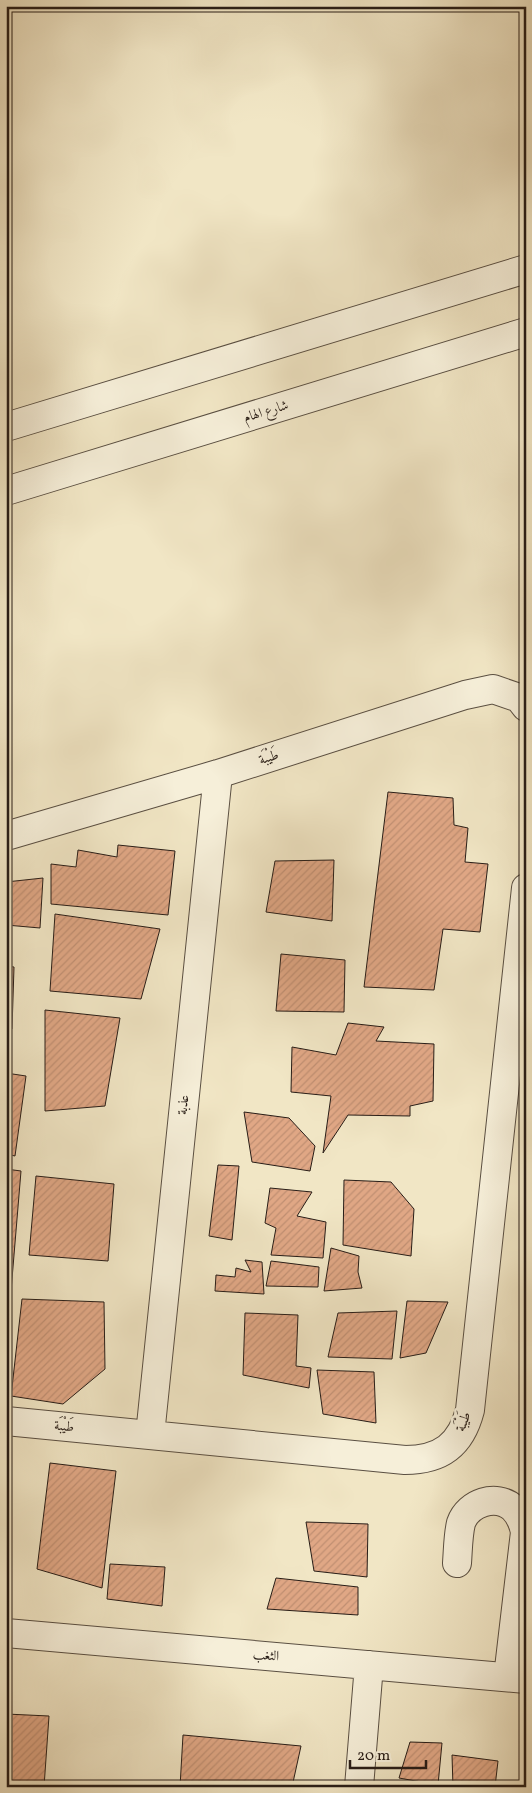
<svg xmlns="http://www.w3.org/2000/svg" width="532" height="1793" font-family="Vollkorn,Amiri,serif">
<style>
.building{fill:url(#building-hatch);stroke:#281d17}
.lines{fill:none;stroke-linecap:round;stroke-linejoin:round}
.minor-casing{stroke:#5a4f42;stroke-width:30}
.minor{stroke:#f6efd9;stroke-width:28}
.labels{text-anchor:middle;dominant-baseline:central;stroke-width:5;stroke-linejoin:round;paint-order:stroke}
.street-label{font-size:14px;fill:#281d17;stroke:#f6efd9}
</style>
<defs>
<pattern id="building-hatch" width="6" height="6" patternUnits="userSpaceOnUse" patternTransform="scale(1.25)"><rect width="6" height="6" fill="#e0a785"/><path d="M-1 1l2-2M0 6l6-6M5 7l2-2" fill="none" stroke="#c08f72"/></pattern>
</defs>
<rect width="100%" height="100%" fill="#f1e6c5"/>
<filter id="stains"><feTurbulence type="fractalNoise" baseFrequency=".004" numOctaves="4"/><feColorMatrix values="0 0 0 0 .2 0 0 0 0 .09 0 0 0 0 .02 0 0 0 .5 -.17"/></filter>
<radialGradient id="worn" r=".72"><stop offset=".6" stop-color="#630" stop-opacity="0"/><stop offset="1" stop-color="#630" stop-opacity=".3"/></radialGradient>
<path class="building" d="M388 792 453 798 454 825 468 828 465 862 488 864 480 932 443 929 434 990 364 987Z
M118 845 175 851 168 915 51 904V864L76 867 78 850 117 857Z
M334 860 332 921 266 912 275 861Z
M43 878 40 928 6 925V882Z
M55 914 160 929 141 999 50 991Z
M281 954 345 960 344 1012 276 1011Z
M6 966 14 967 12 1029H6Z
M45 1010 120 1018 105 1106 45 1111Z
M348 1023 384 1027 376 1041 434 1044 433 1101 410 1106V1116L348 1115 323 1153 331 1096 291 1092 292 1047 336 1055Z
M6 1073 26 1076 15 1156 6 1154Z
M244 1112 289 1118 315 1146 310 1171 252 1162Z
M218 1165 239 1166 232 1240 209 1236Z
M6 1169 21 1171 9 1315H6Z
M36 1176 114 1184 108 1261 29 1255Z
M344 1180 391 1182 414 1209 411 1256 343 1245Z
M270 1188 312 1192 297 1216 326 1222 323 1258 271 1255 276 1228 265 1223Z
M331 1248 359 1256 358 1272 362 1288 324 1291Z
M245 1260 262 1262 264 1294 215 1291 216 1275 235 1277 236 1268 251 1272Z
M271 1261 319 1267 318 1287 266 1286Z
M22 1299 104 1302 105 1369 63 1404 11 1396Z
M407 1301 448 1302 426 1353 400 1358Z
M397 1311 392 1359 328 1357 338 1313Z
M245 1313 298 1315 296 1366 311 1368 309 1388 243 1375Z
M317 1370 374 1372 376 1423 323 1414Z
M50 1463 116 1471 102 1588 37 1569Z
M306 1522 368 1524 367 1577 314 1571Z
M110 1564 165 1567 162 1606 107 1599Z
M276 1578 358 1587V1615L267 1609Z
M6 1714 49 1716 44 1787H6Z
M183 1735 301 1746 292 1787H180Z
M410 1742 442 1743 438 1785 399 1778Z
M452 1755 498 1761 495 1787H453Z"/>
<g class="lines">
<defs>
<path id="minor" d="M6 427 526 269
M6 491 526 332
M6 836 218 774 465 695 493 689 519 698 526 707
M6 1421 405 1460C441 1460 461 1445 470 1410L526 888
M150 1435 218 774
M457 1563C458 1550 458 1535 461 1523 468 1503 496 1493 513 1508 520 1515 523 1522 525 1532L508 1677
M6 1633 526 1679
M359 1787 369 1665"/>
</defs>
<use href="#minor" class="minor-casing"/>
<use href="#minor" class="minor"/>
</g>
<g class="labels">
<g class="street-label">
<text transform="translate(266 412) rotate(-17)">شارع الهام</text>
<text transform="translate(269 758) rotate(-18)">طَيْبَة</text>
<text transform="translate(184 1105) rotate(-84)">عذبة</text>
<text transform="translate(464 1422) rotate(-70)">طَيْبَة</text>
<text transform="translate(64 1427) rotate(6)">طَيْبَة</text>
<text transform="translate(266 1656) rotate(5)">الثغب</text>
</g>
</g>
<rect width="532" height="1793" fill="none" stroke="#f1e6c5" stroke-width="25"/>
<rect x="8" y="8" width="517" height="1778" fill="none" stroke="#281d17" stroke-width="2.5"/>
<rect x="12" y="12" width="507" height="1768" fill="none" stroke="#281d17"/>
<path d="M350 1760v8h76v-8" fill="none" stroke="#281d17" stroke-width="2.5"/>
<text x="357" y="1760" font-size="15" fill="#281d17" stroke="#f6efd9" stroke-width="4" paint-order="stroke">20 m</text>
<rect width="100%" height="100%" filter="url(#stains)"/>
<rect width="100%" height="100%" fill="url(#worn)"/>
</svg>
